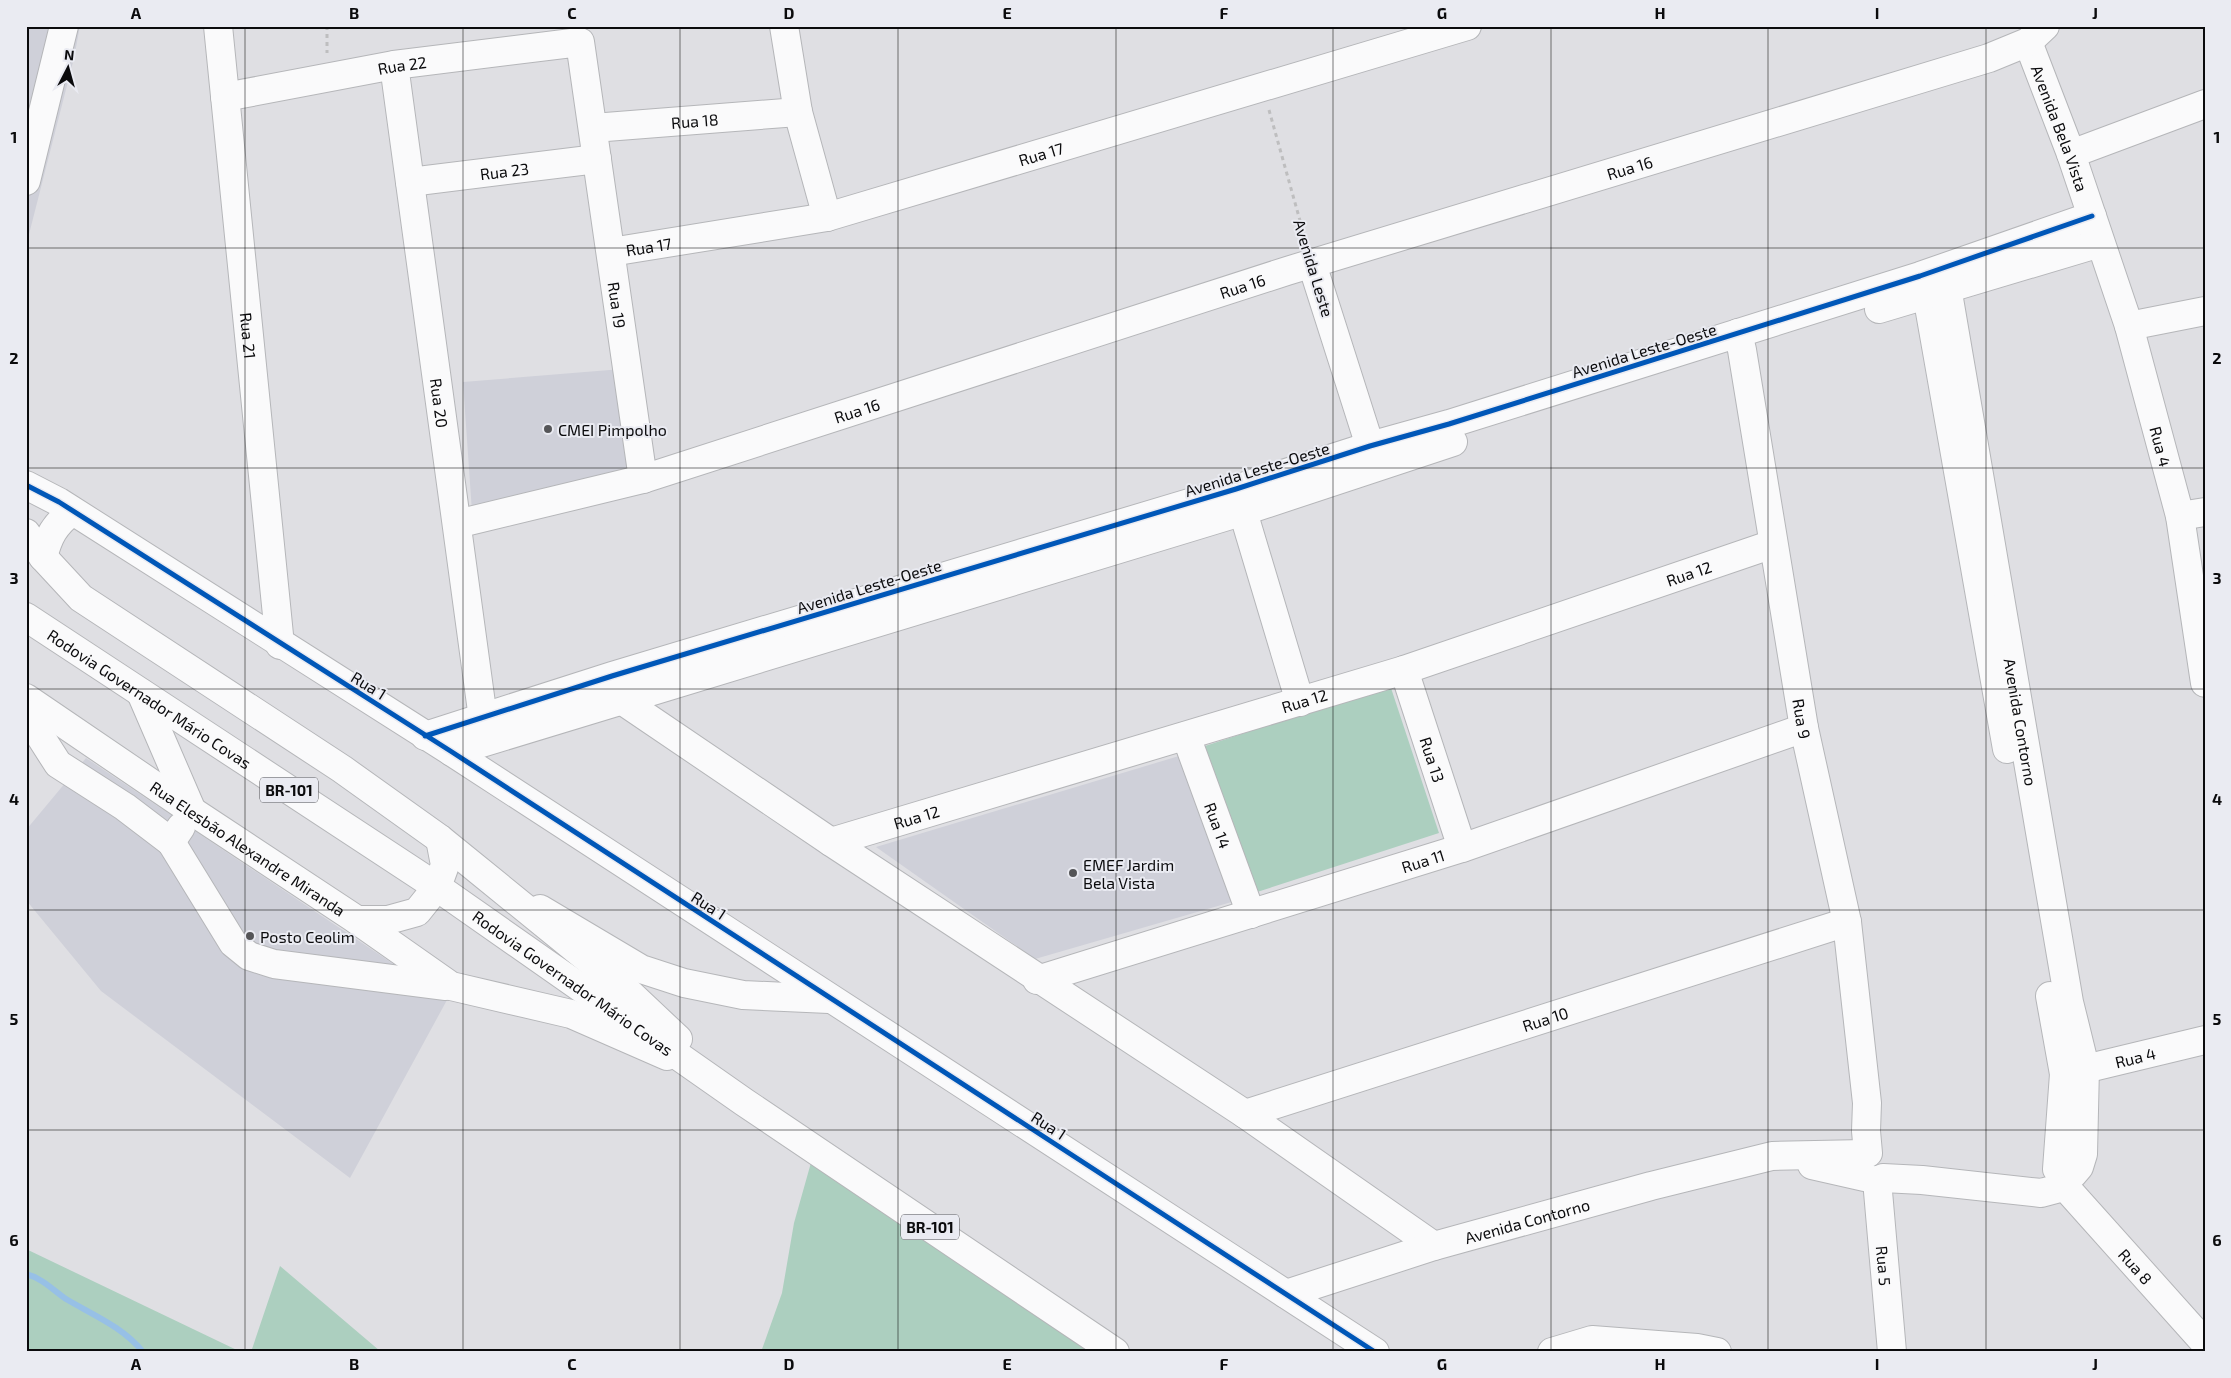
<svg xmlns="http://www.w3.org/2000/svg" width="2231" height="1378" font-family="'Exo 2',sans-serif">
<style>
.built{fill:#cfd0d9}
.green{fill:#accfbf}
.lines{fill:none;stroke-linecap:round;stroke-linejoin:round}
.stream{stroke:#97c0e6;stroke-width:6}
.minor-casing{stroke:#b5b6b9;stroke-width:30}
.major-casing{stroke:#b5b6b9;stroke-width:30}
.path{stroke:#bebebf;stroke-width:3;stroke-dasharray:4 4;stroke-linecap:butt}
.minor{stroke:#fafafb;stroke-width:28}
.major{stroke:#fafafb;stroke-width:28}
.cycleway-casing{stroke:#eaebf2;stroke-width:8}
.cycleway{stroke:#0057b8;stroke-width:5}
.grid{fill:none;stroke:#0b0b0d;stroke-width:1;stroke-opacity:0.55}
.poi-dot{fill:#555558;stroke:#eaebf2;stroke-width:2}
.labels{text-anchor:middle;dominant-baseline:central;stroke-width:4;stroke-linejoin:round;paint-order:stroke}
.shield{fill:#eaebf2;stroke:#4e4e52;stroke-width:1}
.shield-label{font-size:15px;font-weight:bold;fill:#0b0b0d}
.street-label{font-size:16px;fill:#0b0b0d;stroke:#eaebf2}
.poi-label{font-size:16px;fill:#0b0b0d;stroke:#eaebf2;text-anchor:start}
.neatline{fill:none;stroke:#0b0b0d;stroke-width:2}
.grid-label{font-size:16px;text-anchor:middle;font-weight:bold;fill:#0b0b0d}
</style>
<rect width="100%" height="100%" fill="#dfdfe3"/>
<path class="built" d="M26 26H80L74 58 26 246Z
M622 369 634 476 472 512 463 382Z
M1189 753 1242 899 1035 959 876 847Z
M86 758 447 1000 350 1178 101 991 26 900V830Z"/>
<path class="green" d="M1390 685 1439 833 1254 893 1205 746Z
M814 1152 1107 1352H761L782 1293 794 1223Z
M26 1249 241 1352H26Z
M280 1266 380 1351 382 1352H251Z"/>
<g class="lines">
<path class="stream" d="M26 1274C42 1278 53 1290 66 1299 93 1315 123 1327 143 1352"/>
<defs>
<g id="minor">
<path id="s1" d="M218 26 280 645"/>
<path d="M784 26 798 112 827 217"/>
<path id="s2" d="M2028 42 2071 154 2129 326 2180 516 2205 683"/>
<path id="s3" d="M394 65 485 733"/>
<path id="s4" d="M225 97 394 65 580 42 643 479"/>
<path id="s5" d="M593 128 798 112"/>
<path d="M2071 154 2205 104"/>
<path d="M26 181 64 26"/>
<path id="s6" d="M410 182 597 159"/>
<path id="s7" d="M611 252 827 217 1467 26"/>
<path d="M1312 264 1370 446"/>
<path id="s8" d="M1942 270 1947 287 2069 1002 2085 1067 2083 1154 2079 1167 2073 1174"/>
<path d="M1920 278 1927 295 2007 749"/>
<path d="M1879 309 2100 243"/>
<path d="M2129 326 2205 311"/>
<path id="s9" d="M1738 333 1742 350 1804 728 1847 922 1867 1103 1866 1131 1868 1153"/>
<path d="M26 485 59 502 452 752 1375 1352"/>
<path d="M1238 495 1300 702"/>
<path d="M2180 516 2205 512"/>
<path id="s10" d="M457 524 643 479 1287 271 1989 58 2028 42 2045 26"/>
<path d="M43 557C49 535 54 526 72 511"/>
<path id="s11" d="M1404 670 1462 848"/>
<path d="M617 688 623 701 831 842 1245 1114 1434 1246"/>
<path id="s12" d="M26 698 192 811 357 920 451 986 571 1014 667 1056"/>
<path d="M26 714 58 764 125 807 171 842 181 827"/>
<path d="M425 736 612 676 1236 489 1370 446 1449 424 1920 276 2092 216"/>
<path id="s13" d="M1186 736 1251 914"/>
<path d="M452 752 1244 511 1453 442"/>
<path d="M171 842 233 943 249 956 274 964 446 986"/>
<path id="s14" d="M831 842 1404 670 1773 544"/>
<path d="M540 909 641 969 684 983 743 995 829 999"/>
<path id="s15" d="M1037 980 1462 848 1804 728"/>
<path d="M2050 996 2064 1074 2057 1169"/>
<path id="s16" d="M2068 1073 2205 1040"/>
<path id="s17" d="M1245 1114 1847 922"/>
<path d="M1812 1165 1865 1177"/>
<path d="M1883 1178 1922 1180 2041 1193 2056 1189"/>
<path id="s18" d="M1877 1180 1892 1352"/>
<path id="s19" d="M2068 1190 2205 1343"/>
<path id="s20" d="M1286 1294 1434 1246 1651 1186 1772 1156 1865 1154"/>
<path d="M1552 1352 1592 1340 1697 1348 1717 1352"/>
</g>
<g id="major">
<path d="M26 533 43 557 81 598 342 769 440 839 627 991 678 1039"/>
<path id="s21" d="M26 617 437 887 744 1102 1115 1352"/>
<path d="M141 693 192 811"/>
<path d="M357 920H388L417 912 437 887 445 865 440 839"/>
</g>
</defs>
<use href="#minor" class="minor-casing"/>
<use href="#major" class="major-casing"/>
<path class="path" d="M327 26V53
M1269 110 1306 242"/>
<use href="#minor" class="minor"/>
<use href="#major" class="major"/>
<defs>
<path id="cycleway" d="M26 485 59 502 452 752 1375 1352
M425 736 612 676 1236 489 1370 446 1449 424 1920 276 2092 216"/>
</defs>
<use href="#cycleway" class="cycleway-casing"/>
<use href="#cycleway" class="cycleway"/>
</g>
<path class="grid" d="M245 26V1352M463 26V1352M680 26V1352M898 26V1352M1116 26V1352M1333 26V1352M1551 26V1352M1768 26V1352M1986 26V1352M26 248H2205M26 468H2205M26 689H2205M26 910H2205M26 1130H2205"/>
<g class="poi-dot">
<circle cx="548" cy="429" r="5"/>
<circle cx="1073" cy="873" r="5"/>
<circle cx="250" cy="936" r="5"/>
</g>
<g class="labels">
<g class="shield">
<rect x="260" y="777.5" width="58" height="25" rx="4"/>
<rect x="901" y="1214.5" width="58" height="25" rx="4"/>
</g>
<g class="shield-label">
<text x="289" y="790">BR-101</text>
<text x="930" y="1227">BR-101</text>
</g>
<g class="street-label">
<text stroke="none"><textPath href="#s4" startOffset="180">Rua 22</textPath></text>
<text stroke="none"><textPath href="#s5" startOffset="102">Rua 18</textPath></text>
<text stroke="none"><textPath href="#s2" startOffset="92">Avenida Bela Vista</textPath></text>
<text stroke="none"><textPath href="#s7" startOffset="442">Rua 17</textPath></text>
<text stroke="none"><textPath href="#s10" startOffset="1226">Rua 16</textPath></text>
<text stroke="none"><textPath href="#s6" startOffset="95">Rua 23</textPath></text>
<text stroke="none"><textPath href="#s7" startOffset="38">Rua 17</textPath></text>
<text transform="translate(1314 268) rotate(73)">Avenida Leste</text>
<text stroke="none"><textPath href="#s10" startOffset="821">Rua 16</textPath></text>
<text stroke="none"><textPath href="#s4" startOffset="625">Rua 19</textPath></text>
<text stroke="none"><textPath href="#s1" startOffset="311">Rua 21</textPath></text>
<text transform="translate(1644 350) rotate(-17)">Avenida Leste-Oeste</text>
<text stroke="none"><textPath href="#s3" startOffset="341">Rua 20</textPath></text>
<text stroke="none"><textPath href="#s10" startOffset="416">Rua 16</textPath></text>
<text stroke="none"><textPath href="#s2" startOffset="426">Rua 4</textPath></text>
<text transform="translate(1257 469) rotate(-17)">Avenida Leste-Oeste</text>
<text stroke="none"><textPath href="#s14" startOffset="899">Rua 12</textPath></text>
<text transform="translate(869 586) rotate(-17)">Avenida Leste-Oeste</text>
<text transform="translate(369 685) rotate(32)">Rua 1</text>
<text stroke="none"><textPath href="#s21" startOffset="148">Rodovia Governador Mário Covas</textPath></text>
<text stroke="none"><textPath href="#s14" startOffset="494">Rua 12</textPath></text>
<text stroke="none"><textPath href="#s9" startOffset="391">Rua 9</textPath></text>
<text stroke="none"><textPath href="#s8" startOffset="459">Avenida Contorno</textPath></text>
<text stroke="none"><textPath href="#s11" startOffset="94">Rua 13</textPath></text>
<text stroke="none"><textPath href="#s14" startOffset="89">Rua 12</textPath></text>
<text stroke="none"><textPath href="#s13" startOffset="95">Rua 14</textPath></text>
<text stroke="none"><textPath href="#s12" startOffset="268">Rua Elesbão Alexandre Miranda</textPath></text>
<text stroke="none"><textPath href="#s15" startOffset="404">Rua 11</textPath></text>
<text transform="translate(709 905) rotate(33)">Rua 1</text>
<text stroke="none"><textPath href="#s21" startOffset="658">Rodovia Governador Mário Covas</textPath></text>
<text stroke="none"><textPath href="#s17" startOffset="315">Rua 10</textPath></text>
<text stroke="none"><textPath href="#s16" startOffset="69">Rua 4</textPath></text>
<text transform="translate(1049 1125) rotate(33)">Rua 1</text>
<text stroke="none"><textPath href="#s20" startOffset="252">Avenida Contorno</textPath></text>
<text stroke="none"><textPath href="#s18" startOffset="86">Rua 5</textPath></text>
<text stroke="none"><textPath href="#s19" startOffset="102">Rua 8</textPath></text>
</g>
<g class="poi-label">
<text x="558" y="429">CMEI Pimpolho</text>
<text x="1083" y="864">EMEF Jardim<tspan x="1083" dy="18">Bela Vista</tspan></text>
<text x="260" y="936">Posto Ceolim</text>
</g>
</g>
<rect width="2231" height="1378" fill="none" stroke="#eaebf2" stroke-width="55"/>
<g transform="translate(68 68) rotate(6)" stroke="#eaebf2" stroke-width="4" paint-order="stroke">
<path d="M0-4L9 19L0 12L-9 19Z" fill="#0b0b0d"/>
<text y="-8" font-size="14" font-weight="bold" text-anchor="middle" fill="#0b0b0d">N</text>
</g>
<rect x="28" y="28" width="2176" height="1322" class="neatline"/>
<g class="grid-label">
<text x="136" y="19">A</text>
<text x="354" y="19">B</text>
<text x="572" y="19">C</text>
<text x="789" y="19">D</text>
<text x="1007" y="19">E</text>
<text x="1224" y="19">F</text>
<text x="1442" y="19">G</text>
<text x="1660" y="19">H</text>
<text x="1877" y="19">I</text>
<text x="2095" y="19">J</text>
<text x="14" y="143">1</text>
<text x="2217" y="143">1</text>
<text x="14" y="364">2</text>
<text x="2217" y="364">2</text>
<text x="14" y="584">3</text>
<text x="2217" y="584">3</text>
<text x="14" y="805">4</text>
<text x="2217" y="805">4</text>
<text x="14" y="1025">5</text>
<text x="2217" y="1025">5</text>
<text x="14" y="1246">6</text>
<text x="2217" y="1246">6</text>
<text x="136" y="1370">A</text>
<text x="354" y="1370">B</text>
<text x="572" y="1370">C</text>
<text x="789" y="1370">D</text>
<text x="1007" y="1370">E</text>
<text x="1224" y="1370">F</text>
<text x="1442" y="1370">G</text>
<text x="1660" y="1370">H</text>
<text x="1877" y="1370">I</text>
<text x="2095" y="1370">J</text>
</g>
</svg>
